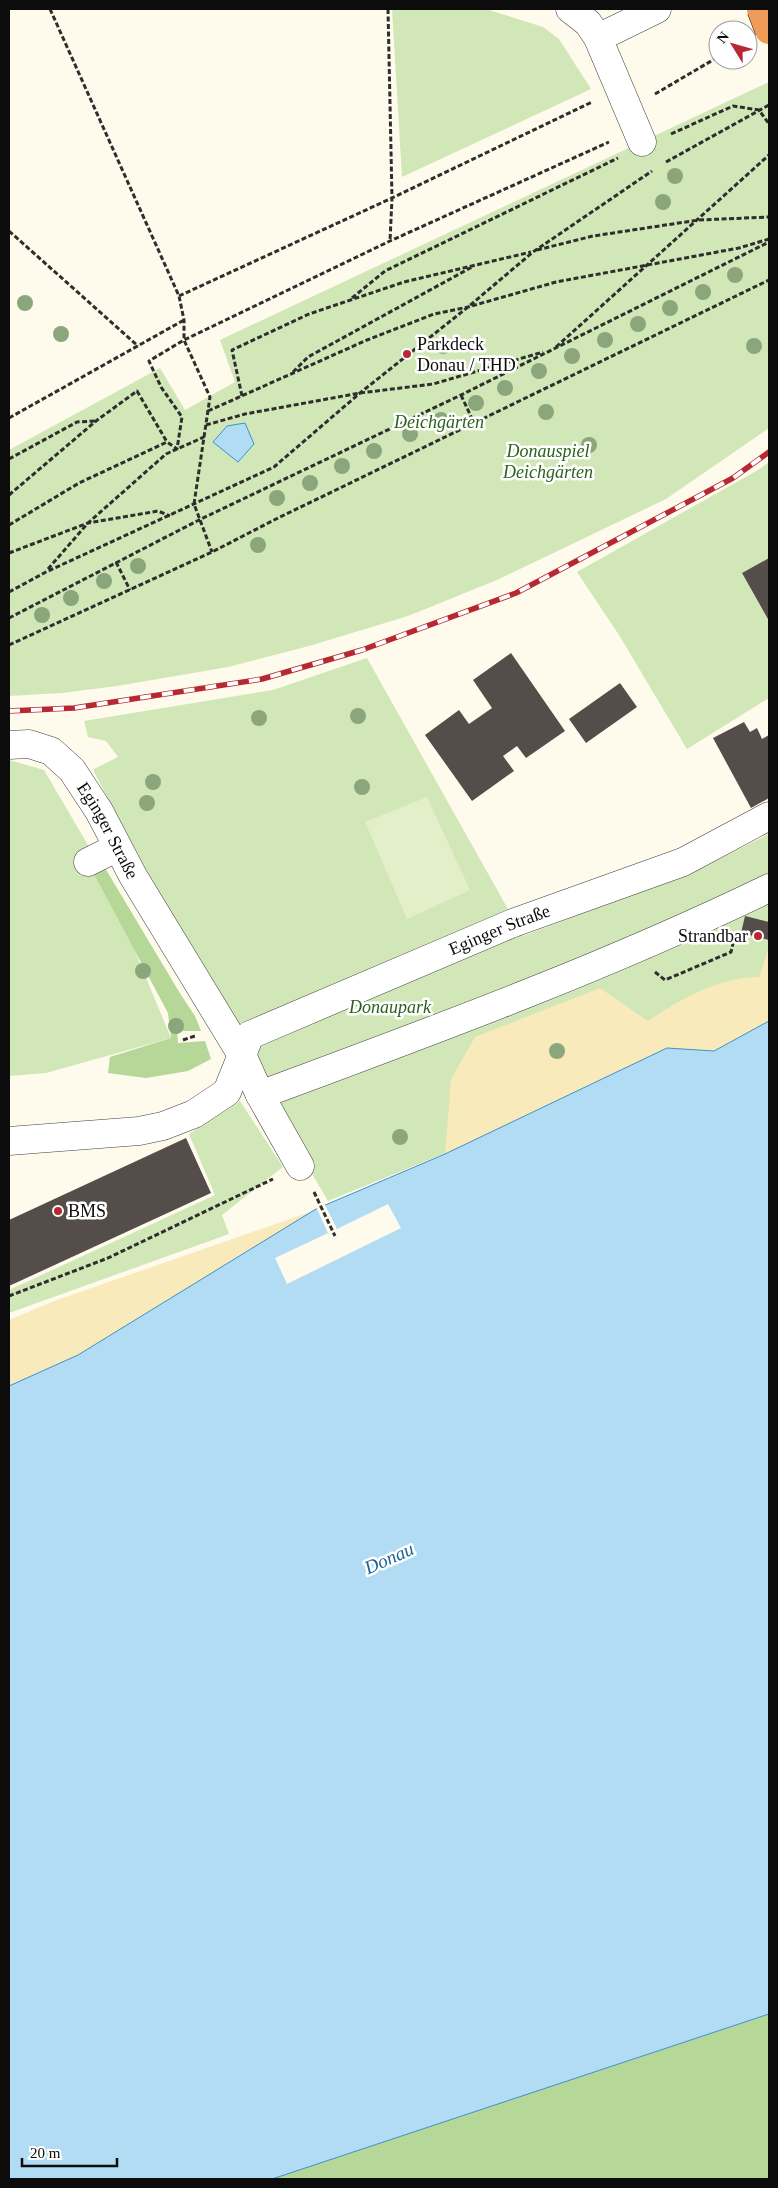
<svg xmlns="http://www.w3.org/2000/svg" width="778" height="2188" font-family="Georgia,serif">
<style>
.green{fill:#d1e7b7}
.forest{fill:#b5d797}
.sand{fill:#f8eaba}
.pitch{fill:#e2efc8}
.water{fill:#b2dcf4;stroke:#3c92c8}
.pier{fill:#fefaec}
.building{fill:#544d49}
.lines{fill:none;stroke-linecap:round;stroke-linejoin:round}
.minor-casing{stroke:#3f3f3f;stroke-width:29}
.path{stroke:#2e2e2e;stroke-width:3;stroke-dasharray:5 2.5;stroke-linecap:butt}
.minor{stroke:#fff;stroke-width:28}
.rail-casing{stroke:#b72932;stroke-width:5.5}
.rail{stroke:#fff;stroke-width:4;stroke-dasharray:11;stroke-linecap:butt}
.highway-bridge-casing{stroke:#1d1d1d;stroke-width:29;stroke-linecap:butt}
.highway-bridge{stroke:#ef9c59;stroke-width:28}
.tree{fill:#8ba67b}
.poi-dot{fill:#b72932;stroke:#fff;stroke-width:2}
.labels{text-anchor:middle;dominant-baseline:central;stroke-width:5;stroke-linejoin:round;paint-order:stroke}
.poi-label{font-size:18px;fill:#0c0c0c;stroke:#fff;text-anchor:start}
.park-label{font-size:18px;font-style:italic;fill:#2d611f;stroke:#fff}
.street-label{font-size:18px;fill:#0c0c0c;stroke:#fff}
.water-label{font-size:19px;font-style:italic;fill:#1a6399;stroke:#fff}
</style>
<rect width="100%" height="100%" fill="#fefaec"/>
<path class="green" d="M392 9H486L543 27 559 39 591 89 402 177Z
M769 82V428L666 499 497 580 408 616 309 646 228 667 117 686 62 693 9 696V450L160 368 185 410 235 382 220 340Z
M769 462V558L742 573 769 621V698L687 749 619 635 577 572 758 470Z
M367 658 523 936 699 869 769 834V1021L328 1201 272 1105 94 772V769L118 757 106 741 88 737 84 721 273 690Z
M9 760 44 770 99 864 171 1038 46 1073 9 1076Z
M240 1101 283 1167 222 1215 229 1234 9 1313V1290L215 1195 189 1134Z"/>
<path class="forest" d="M105 868 181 995 195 1016 201 1031H177L178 1043 205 1041 211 1059 188 1071 146 1078 108 1073 110 1057 171 1038 168 1013 94 874Z
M769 2014V2179H272L293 2171Z"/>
<path class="sand" d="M769 947V1021L714 1051 667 1048 445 1154 451 1079 475 1037 600 988 648 1021C679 1000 721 976 759 977Z
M316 1210 78 1355 9 1386V1320L57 1300Z"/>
<path class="pitch" d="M427 797 470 890 407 919 365 822Z"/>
<path class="water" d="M245 423 254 444 238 462 213 442 227 426Z
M769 1021V2014L272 2179H9V1386L78 1355 316 1209 445 1154 667 1048 714 1051Z"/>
<path class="pier" d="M324 1203 337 1229 388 1204 401 1228 287 1284 275 1258 328 1233 316 1207Z"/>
<path class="building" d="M769 558V621L742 573Z
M511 653 565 731 526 758 517 746 503 756 514 771 472 801 425 735 459 710 469 724 492 708 473 680Z
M620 683 637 707 586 743 569 719Z
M744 722 750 732 757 728 762 739 769 735V798L751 808 713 738Z
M745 916 769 922V940L741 933Z
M186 1138 211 1193 9 1286V1220Z"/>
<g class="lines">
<defs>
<g id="minor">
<path d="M570 9 588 23 598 38 642 142"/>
<path d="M598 38 657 9"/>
<path id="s1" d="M9 745 29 744 51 751 72 770 99 811 133 876 243 1057 260 1095 300 1166"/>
<path d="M88 862 116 848"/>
<path d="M260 1095C432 1031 604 968 769 888"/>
<path id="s2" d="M9 1141 139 1131 163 1126 194 1114 227 1092 250 1035 513 923 683 862 769 816"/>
</g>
</defs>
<use href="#minor" class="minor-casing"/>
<path class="path" d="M50 9 179 296 184 320V340L210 397 194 504 212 552
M388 9 392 198 390 241
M655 94 718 57
M671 134 733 106 759 110 769 124
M666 162 769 105
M9 231 138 346
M537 250 593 236 699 220 769 217
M179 296 392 198 592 102
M352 298 385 271 618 158
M556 347 769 155
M293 372 308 357 472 267
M461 395 474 423
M242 396 232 350 309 314 404 282 531 252
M208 411 367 340 434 314 468 307 556 282 739 248 769 239
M9 418 184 320
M206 425 245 414 360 393 433 384 543 352
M9 459 77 422 95 421
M9 495 96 421 137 391 167 442
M9 525 79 483 167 442 177 449 182 417 161 387 149 361 184 340 390 241 609 142
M9 553 88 523 158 511 170 516
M116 562 130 590
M48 569 88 523 166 454 204 437
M9 592 46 572 274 467 360 393 468 307 533 252 652 171
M9 618 201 519 461 395 769 242
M9 645 212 552 276 519 769 280
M655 972 665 980 731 952 734 939
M183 1040 195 1036
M314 1192 335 1236
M9 1296 108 1258 273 1179"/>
<use href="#minor" class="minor"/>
<defs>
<path id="rail" d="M9 711 74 708 262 679 362 650 516 593 733 478 769 452"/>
</defs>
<use href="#rail" class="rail-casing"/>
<use href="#rail" class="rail"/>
<defs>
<path id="highway-bridge" d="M761 9 769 30"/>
</defs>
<use href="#highway-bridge" class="highway-bridge-casing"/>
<use href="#highway-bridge" class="highway-bridge"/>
</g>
<g class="tree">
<circle cx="675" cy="176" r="8"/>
<circle cx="663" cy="202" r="8"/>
<circle cx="735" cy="275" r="8"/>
<circle cx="703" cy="292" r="8"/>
<circle cx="25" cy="303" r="8"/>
<circle cx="670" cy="308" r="8"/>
<circle cx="638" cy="324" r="8"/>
<circle cx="61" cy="334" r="8"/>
<circle cx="605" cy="340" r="8"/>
<circle cx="443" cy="346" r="8"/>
<circle cx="754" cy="346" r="8"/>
<circle cx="572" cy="356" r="8"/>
<circle cx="539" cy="371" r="8"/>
<circle cx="505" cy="388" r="8"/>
<circle cx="476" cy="403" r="8"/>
<circle cx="546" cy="412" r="8"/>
<circle cx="441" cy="420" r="8"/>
<circle cx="410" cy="434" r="8"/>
<circle cx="589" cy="445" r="8"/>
<circle cx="374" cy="451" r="8"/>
<circle cx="342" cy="466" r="8"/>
<circle cx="310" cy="483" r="8"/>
<circle cx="277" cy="498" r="8"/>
<circle cx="258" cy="545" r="8"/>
<circle cx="138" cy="566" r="8"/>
<circle cx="104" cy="581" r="8"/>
<circle cx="71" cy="598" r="8"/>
<circle cx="42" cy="615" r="8"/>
<circle cx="358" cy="716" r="8"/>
<circle cx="259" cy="718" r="8"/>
<circle cx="153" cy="782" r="8"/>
<circle cx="362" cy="787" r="8"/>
<circle cx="147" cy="803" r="8"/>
<circle cx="143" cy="971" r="8"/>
<circle cx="176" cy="1026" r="8"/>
<circle cx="557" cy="1051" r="8"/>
<circle cx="400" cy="1137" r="8"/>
</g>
<g class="poi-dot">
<circle cx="407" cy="354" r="5"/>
<circle cx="758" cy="936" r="5"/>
<circle cx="58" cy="1211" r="5"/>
</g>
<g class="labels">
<g class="poi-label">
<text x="417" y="344">Parkdeck<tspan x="417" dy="21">Donau / THD</tspan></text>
<text x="748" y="936" text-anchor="end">Strandbar</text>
<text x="68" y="1211">BMS</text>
</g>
<g class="park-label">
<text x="439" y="422">Deichgärten</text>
<text x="548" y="451">Donauspiel<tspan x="548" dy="21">Deichgärten</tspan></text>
<text x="390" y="1007">Donaupark</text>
</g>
<g class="street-label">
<text stroke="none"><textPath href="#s1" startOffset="142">Eginger Straße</textPath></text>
<text stroke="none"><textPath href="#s2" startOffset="560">Eginger Straße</textPath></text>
</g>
<g class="water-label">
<text transform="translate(389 1558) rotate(-24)">Donau</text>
</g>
</g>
<rect width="778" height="2188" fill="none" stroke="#0c0c0c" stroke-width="20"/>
<g transform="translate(733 45) rotate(307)"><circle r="24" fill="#ffffff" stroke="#9e9e9e"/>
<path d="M0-4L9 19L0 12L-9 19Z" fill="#b72932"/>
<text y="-8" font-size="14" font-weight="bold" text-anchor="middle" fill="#0c0c0c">N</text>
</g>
<path d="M22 2158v8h95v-8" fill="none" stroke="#0c0c0c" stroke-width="2.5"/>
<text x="30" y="2158" font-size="15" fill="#0c0c0c" stroke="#ffffff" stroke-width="4" paint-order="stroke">20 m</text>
</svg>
